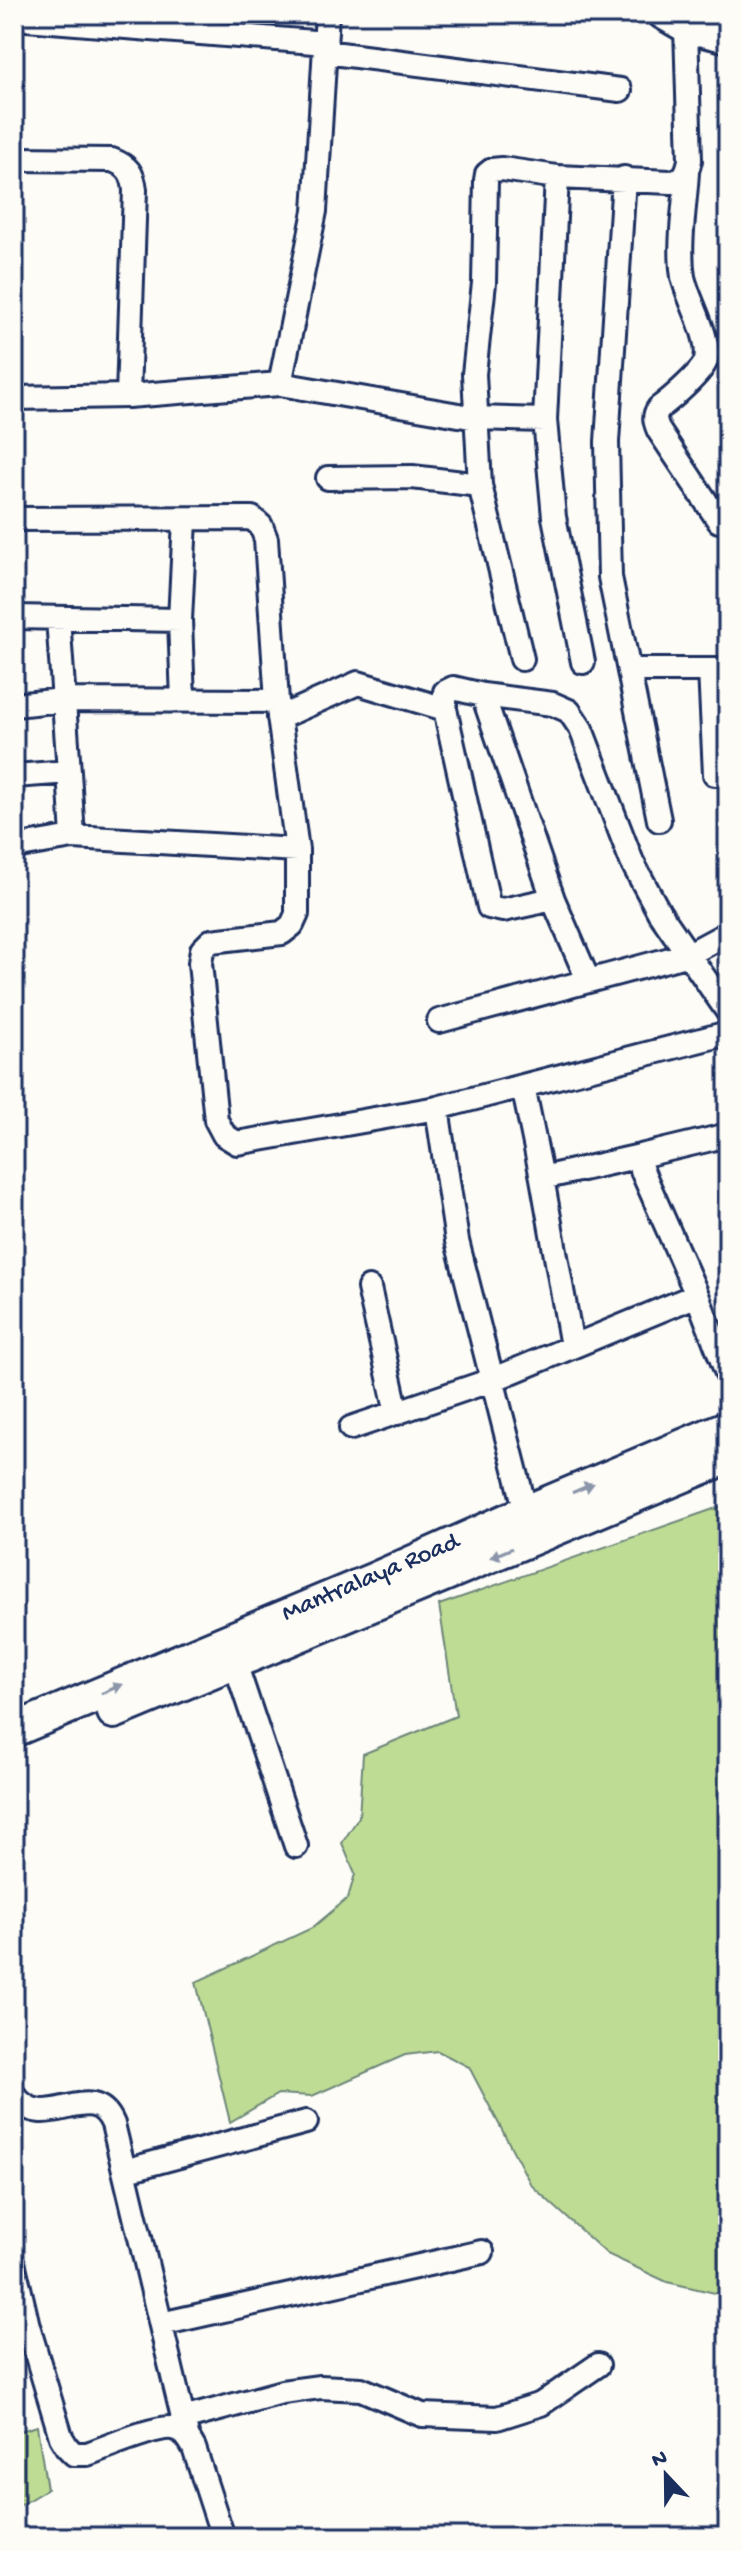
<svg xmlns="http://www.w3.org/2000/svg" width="742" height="2551" font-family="'Gochi Hand',sans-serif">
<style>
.green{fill:#bfdc94;stroke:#6d8679;stroke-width:2}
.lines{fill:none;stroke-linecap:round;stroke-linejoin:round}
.minor-casing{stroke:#1b2f5e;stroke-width:28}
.major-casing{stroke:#1b2f5e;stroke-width:34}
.highway-casing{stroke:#1b2f5e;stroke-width:38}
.minor{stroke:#fdfcf7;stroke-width:22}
.major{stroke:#fdfcf7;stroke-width:28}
.highway{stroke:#fdfcf7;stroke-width:32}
.oneway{fill:#8c96aa}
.labels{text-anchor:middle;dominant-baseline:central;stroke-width:7;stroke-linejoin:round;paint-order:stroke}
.street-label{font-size:26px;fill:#1b2f5e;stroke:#fdfcf7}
</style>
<rect width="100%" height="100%" fill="#fdfcf7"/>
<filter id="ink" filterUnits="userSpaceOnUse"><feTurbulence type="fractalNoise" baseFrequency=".0125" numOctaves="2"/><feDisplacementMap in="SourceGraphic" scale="16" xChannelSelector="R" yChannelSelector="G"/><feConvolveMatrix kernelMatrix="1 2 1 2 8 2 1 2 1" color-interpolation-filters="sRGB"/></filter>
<g filter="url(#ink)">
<path class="green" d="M728 1504V2296L667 2282 607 2254 531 2185 469 2067 438 2051 405 2055 312 2096 278 2094 230 2122 196 1982 312 1928 348 1898 355 1874 342 1843 359 1817 363 1754 456 1716 439 1605Z
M37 2426 47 2489 14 2509V2433Z"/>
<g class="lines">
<defs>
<path id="minor" d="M14 18 326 43
M325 52 620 90
M14 159 112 160C128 166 133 173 135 190L128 396
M687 172C685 206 678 244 683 277 688 300 711 337 706 360 703 372 670 400 659 408 653 416 655 422 659 431L719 521
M624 178 607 442 610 577 659 820
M280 384 476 418 545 420
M14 398 128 396 280 384 315 211 327 14
M328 478 412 477 480 485
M14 519 252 518 261 526 266 539 277 701
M14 617 180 620
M522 659 480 485 474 374 484 283 486 180 487 174 492 170 502 169 557 177
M583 662 554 517 545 420 557 177 671 182C684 179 687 174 690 160L686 28
M630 670H728
M710 670 715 774
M483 695 553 899 503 910 489 907 445 709V692L453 688 483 695 553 704 569 711 581 729 632 862 659 912 728 1012
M183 700 180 620 185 520
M14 705 63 700 277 701 297 850V914L292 925 282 933 211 941 202 950 200 963 216 1120 224 1135 237 1143 437 1108 728 1033
M279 718 358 683 445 709
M69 772 73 837
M14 776 69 772 58 618
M14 847 73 837 297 850
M553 899 588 980
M439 1021 689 954 728 933
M523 1086 542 1178 572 1346
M437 1108 457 1241 526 1512
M728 1135 636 1157 697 1295 728 1376
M542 1178 636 1157
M369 1288 397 1413
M351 1428 492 1380 697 1295
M235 1663 296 1846
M14 2095C45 2138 92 2075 113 2124L187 2435
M124 2171 306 2122
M14 2266 28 2326 61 2437 67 2447 74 2454H87C105 2448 155 2426 172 2428 184 2430 189 2439 194 2448L223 2537
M161 2324 482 2252
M183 2419 282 2392 320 2387 361 2389 422 2415 497 2418 541 2404 598 2365"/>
<path id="major" d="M662 14 686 28 728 38"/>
<path id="highway" d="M114 1712 728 1457
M14 1730 375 1579 526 1512 728 1427"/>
</defs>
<use href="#minor" class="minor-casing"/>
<use href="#major" class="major-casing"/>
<use href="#highway" class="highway-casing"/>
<use href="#minor" class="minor"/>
<use href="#major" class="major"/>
<use href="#highway" class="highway"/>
</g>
<defs><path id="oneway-solid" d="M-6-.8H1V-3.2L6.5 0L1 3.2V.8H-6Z" transform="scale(2)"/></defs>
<g class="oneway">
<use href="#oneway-solid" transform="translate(583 1488) rotate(-23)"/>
<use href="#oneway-solid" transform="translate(501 1553) rotate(157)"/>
<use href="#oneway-solid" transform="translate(112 1689) rotate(-23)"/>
</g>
</g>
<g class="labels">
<g class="street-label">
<text transform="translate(371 1579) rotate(-23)">Mantralaya Road</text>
</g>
</g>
<rect width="742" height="2551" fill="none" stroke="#fdfcf7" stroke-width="48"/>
<rect x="24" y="24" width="694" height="2503" fill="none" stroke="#1b2f5e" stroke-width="3" filter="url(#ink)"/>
<g transform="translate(666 2475) rotate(338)" stroke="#fdfcf7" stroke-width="6" paint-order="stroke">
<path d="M0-6L14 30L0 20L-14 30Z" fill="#1b2f5e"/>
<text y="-12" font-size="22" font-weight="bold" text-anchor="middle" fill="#1b2f5e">N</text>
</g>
</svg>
